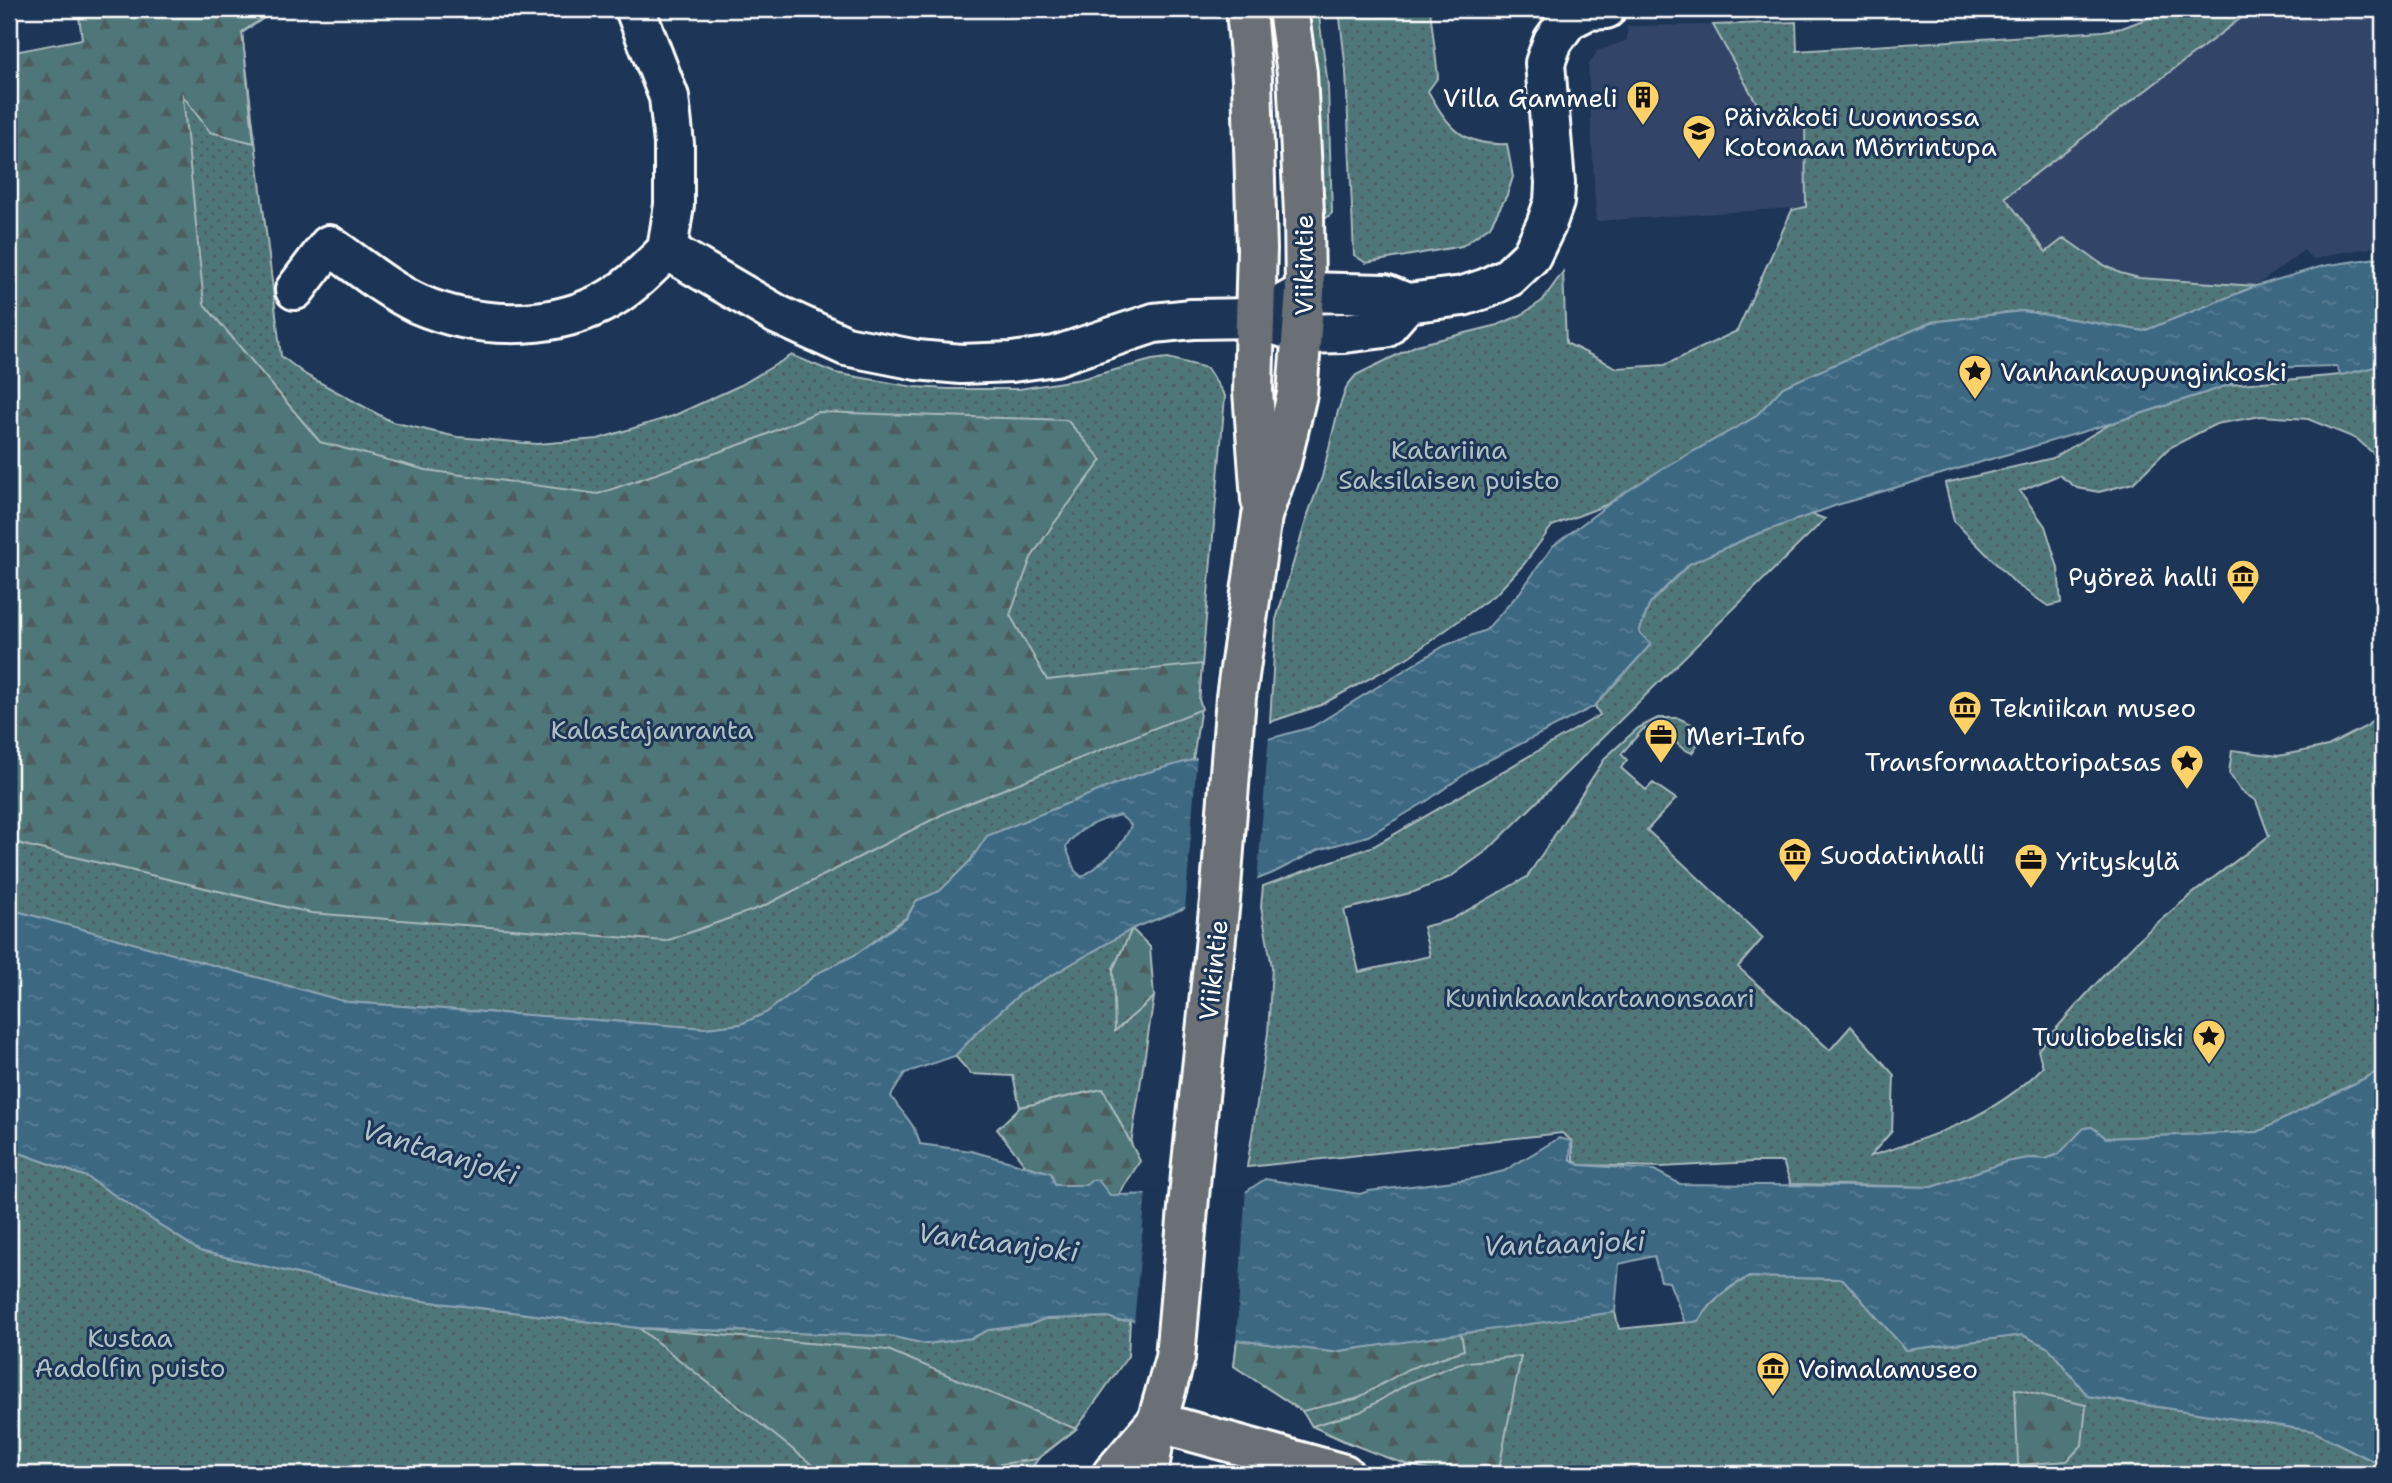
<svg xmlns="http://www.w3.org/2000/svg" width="2392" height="1483" font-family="'Shantell Sans',sans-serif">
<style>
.built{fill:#324468}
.grass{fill:url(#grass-dots);stroke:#a8babc;stroke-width:2}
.forest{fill:url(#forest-firs);stroke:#a8babc;stroke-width:2}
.water{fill:url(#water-ripples);stroke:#8ba4b4;stroke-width:2;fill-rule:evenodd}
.pier{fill:#1d3557}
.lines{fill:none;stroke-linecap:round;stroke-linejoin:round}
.minor-casing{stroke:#fff;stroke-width:44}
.major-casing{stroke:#fff;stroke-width:44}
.minor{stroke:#1d3557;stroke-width:38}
.major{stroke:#6a7074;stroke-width:38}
.labels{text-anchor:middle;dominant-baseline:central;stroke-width:6;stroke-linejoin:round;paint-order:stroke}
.poi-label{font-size:26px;fill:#fff;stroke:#1d3557;text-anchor:start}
.street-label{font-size:26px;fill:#fff;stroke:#1d3557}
.park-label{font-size:26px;fill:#b0c1c3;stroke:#1d3557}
.water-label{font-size:28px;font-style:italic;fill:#b1c3cd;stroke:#1d3557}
</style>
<defs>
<pattern id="grass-dots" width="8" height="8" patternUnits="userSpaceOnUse" patternTransform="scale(1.75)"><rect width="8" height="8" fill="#507679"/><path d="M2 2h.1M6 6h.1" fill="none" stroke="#4e5d5e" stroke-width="1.8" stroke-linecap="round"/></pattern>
<pattern id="forest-firs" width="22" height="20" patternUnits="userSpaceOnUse" patternTransform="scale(1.75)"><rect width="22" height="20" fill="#507679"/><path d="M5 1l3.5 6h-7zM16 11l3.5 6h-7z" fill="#4e5d5e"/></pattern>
<pattern id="water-ripples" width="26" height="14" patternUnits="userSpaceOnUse" patternTransform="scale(1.75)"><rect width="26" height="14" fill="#3d6882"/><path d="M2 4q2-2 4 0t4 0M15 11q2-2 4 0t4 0" fill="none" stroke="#5a7f95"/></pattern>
</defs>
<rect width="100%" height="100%" fill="#1d3557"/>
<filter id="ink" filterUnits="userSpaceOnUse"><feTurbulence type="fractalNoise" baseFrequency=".0143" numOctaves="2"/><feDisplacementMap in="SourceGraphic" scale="14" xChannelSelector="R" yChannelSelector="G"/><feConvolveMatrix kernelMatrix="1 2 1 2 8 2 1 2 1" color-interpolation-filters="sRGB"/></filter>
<g filter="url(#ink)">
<path class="built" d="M2253 9H2383V246L2338 253 2316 259H2311L2304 250 2256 286 2139 278 2120 273 2100 263 2064 238 2046 252 2005 197Z
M1713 25 1766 119H1805L1806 207 1596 221 1588 66 1597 51 1627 40V26Z"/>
<path class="grass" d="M132 9H277L242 33 281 356 306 375 392 422 457 437 537 444 598 439 673 416 741 385 792 355 835 373 914 387 948 389H1019L1081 379 1152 360 1168 358 1207 368 1225 396 1199 700 1201 706 1193 760 1138 775 987 836 970 861 940 891 916 901 907 917 855 955 818 973 766 1013 741 1024 706 1028 347 1002 9 909V184Z
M1307 9H1318L1328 86 1332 213 1325 219Z
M1339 9H1430L1438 77 1428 91C1449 128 1462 146 1507 144L1513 177 1507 195 1490 226 1462 246 1366 263 1354 255 1346 71Z
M2172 9H2253L2005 197 2046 252 2064 238 2100 263 2120 273 2139 278 2256 286 2144 331 2022 311 1932 322 1783 387 1755 417 1662 469 1606 505 1552 526 1524 564 1497 593 1407 658 1321 705 1270 722 1276 620 1308 514 1322 477 1338 411 1347 386 1356 375 1417 345 1498 325 1521 315 1542 301 1563 272 1566 343 1617 368 1665 365 1737 331 1792 210 1806 207 1805 119 1766 120 1713 25 1796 22 1797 51 2103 31 2122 28Z
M2383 365V462L2357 439 2308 419 2261 416 2216 424 2169 448 2133 483 2099 492 2077 488 2059 475 2020 491 2045 526 2058 568 2061 603 2048 606 2016 584 1954 521 1945 483 2053 458 2112 423 2229 385 2341 375Z
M1811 514 1825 519 1488 850 1450 877 1414 892 1344 910 1359 972 1430 956 1423 927 1450 920 1527 877 1606 757 1638 728 1658 718H1678L1696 726 1700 740 1692 753 1683 749 1657 726 1651 733 1644 728 1621 754 1627 760 1621 768 1646 790 1653 783 1676 799 1647 830 1763 938 1738 967 1830 1050 1851 1026 1894 1075 1892 1131 1870 1156C1935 1136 1995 1116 2043 1067L2038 1050C2069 1013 2101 977 2135 943 2176 904 2224 870 2269 836L2256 801 2240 790 2229 773 2232 750 2278 756 2328 746 2367 726 2383 710V1069L2258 1132 2106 1138 2092 1127 2085 1128 2059 1154 2046 1159 2029 1158 2006 1162 1933 1187 1791 1184 1783 1162H1753L1661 1167 1579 1165 1573 1159 1572 1141 1562 1133 1247 1167 1268 1033 1272 967 1261 907 1263 886 1374 846 1600 715 1595 706 1650 645 1639 632 1650 603 1689 564 1747 538Z
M1132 929 1113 969 1116 1030 1154 997 1131 1144 1103 1089 1020 1107 1013 1076 971 1074 955 1056 979 1030 1021 993Z
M9 1149 87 1177 200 1251 400 1298 639 1328 889 1336 926 1344 972 1338 988 1330 1029 1325 1044 1319 1108 1317 1119 1321 1130 1320 1128 1356 1076 1429 1038 1459 1028 1474H9Z
M1750 1277 1843 1279 1906 1350 2023 1335 2049 1348 2088 1396 2313 1431 2383 1466V1474H1450L1427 1469 1348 1443 1312 1426 1302 1411 1234 1366 1237 1340 1333 1352 1596 1313 1615 1312 1619 1329 1698 1321C1712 1302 1728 1286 1750 1277Z"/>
<path class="forest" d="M78 9H277L242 32 254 143 210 132 183 96 204 304 320 442 426 470 598 494 756 439 817 412 1067 420 1102 460 1052 526 1031 558 1010 615 1047 680 1202 664 1199 700 1202 709 947 812 764 906 666 941 311 913 24 845 9 839V53L82 39Z
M1132 929 1150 947 1154 997 1115 1031 1113 969Z
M1103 1089 1140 1161 1118 1196 1110 1195 1086 1185H1055L1051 1173 1026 1166 997 1129 1020 1107Z
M639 1328 888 1350 1076 1429 1037 1459 931 1474H824Z
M1461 1333 1464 1350 1408 1369 1356 1399 1302 1411 1234 1366 1237 1340 1333 1352Z
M1521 1356 1498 1474C1482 1474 1465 1476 1450 1474 1409 1469 1350 1444 1312 1426L1360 1412 1409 1383 1460 1363Z
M2015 1389 2086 1405 2082 1445 2067 1461 2018 1465Z"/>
<path class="water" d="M2383 257V365L2341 375 2336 366 2254 368 2229 385 2112 423 1837 505 1747 538 1689 564 1650 603 1639 632 1651 644 1595 706 1475 767 1427 801 1368 836 1318 850 1273 873 1132 929 1021 993 979 1030 955 1056 905 1073 891 1096C902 1114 916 1124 920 1144L971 1151 1051 1173 1055 1185H1086L1092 1180H1098L1110 1195 1244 1193 1265 1179 1360 1194 1369 1191 1471 1179 1504 1171 1559 1138 1571 1141 1570 1159 1579 1165 1654 1170 1680 1184 1933 1187 2006 1162 2029 1158 2046 1159 2059 1154 2084 1128 2092 1127 2106 1138 2258 1132 2383 1069V1466L2313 1431 2088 1396 2049 1348 2023 1335 1906 1350 1843 1279 1749 1277C1728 1286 1711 1302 1698 1321L1685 1323 1669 1282 1661 1281 1654 1256 1619 1264 1615 1312 1332 1352 1237 1340 1130 1320 1119 1321 1108 1317 1044 1319 1029 1325 988 1330 972 1338 926 1344 889 1336 639 1328 400 1298 200 1251 87 1177 9 1149V909L347 1002 706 1028 741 1024 766 1013 818 973 855 955 907 918 916 901 940 891 970 861 987 836 1138 775 1312 727 1444 646 1486 630 1520 592 1553 546 1621 495 1662 469 1755 417 1783 387 1932 322 2022 311 2144 331 2256 286 2323 266ZM1120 815 1131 825C1122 850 1102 862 1082 877L1075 871 1066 847C1077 828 1099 820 1120 815Z"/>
<path class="pier" d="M1269 735 1257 883 1185 911 1197 755Z
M1246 1187 1236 1342 1134 1324 1146 1192 1243 1189Z"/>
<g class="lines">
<defs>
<path id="minor" d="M635 9 669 97 674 144V205L667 250 778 315 846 346 917 360 961 364 1012 362 1055 356 1154 323 1192 319 1256 318 1302 334 1344 333 1385 328 1407 303
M295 290 329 245C358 265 386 289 418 304 474 328 545 331 600 304 626 292 647 270 667 250
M1276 308 1305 292 1385 294 1407 303 1463 296 1487 288 1509 277 1531 256 1546 225 1554 202 1555 183 1545 63 1553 41 1568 20 1588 10 1606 9"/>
<path id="major" d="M1246 9 1252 79 1257 249 1253 391 1261 500
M1157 1422 1344 1474
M1112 1474 1156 1423
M1148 1474 1157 1422 1175 1358 1192 1163 1220 900 1236 697 1262 516 1281 462 1297 394 1305 292 1304 213 1297 73 1288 9"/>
</defs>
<use href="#minor" class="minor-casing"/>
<use href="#major" class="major-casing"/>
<use href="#minor" class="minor"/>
<use href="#major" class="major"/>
</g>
</g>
<defs>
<symbol id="building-pin" viewBox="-11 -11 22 30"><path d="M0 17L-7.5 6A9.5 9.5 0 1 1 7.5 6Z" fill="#ffd166" stroke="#1d3557"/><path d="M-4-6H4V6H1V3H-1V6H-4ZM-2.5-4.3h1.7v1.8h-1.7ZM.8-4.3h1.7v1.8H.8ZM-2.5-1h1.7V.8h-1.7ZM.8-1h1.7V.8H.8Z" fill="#111"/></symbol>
<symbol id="school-pin" viewBox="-11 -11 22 30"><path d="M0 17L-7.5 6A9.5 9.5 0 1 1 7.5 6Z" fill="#ffd166" stroke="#1d3557"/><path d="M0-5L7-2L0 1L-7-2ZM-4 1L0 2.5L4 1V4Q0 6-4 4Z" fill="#111"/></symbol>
<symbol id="sight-pin" viewBox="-11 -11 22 30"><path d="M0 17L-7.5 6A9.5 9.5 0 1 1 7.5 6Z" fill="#ffd166" stroke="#1d3557"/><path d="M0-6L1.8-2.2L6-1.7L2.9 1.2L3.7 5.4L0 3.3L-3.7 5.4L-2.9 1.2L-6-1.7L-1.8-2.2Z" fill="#111"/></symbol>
<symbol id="museum-pin" viewBox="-11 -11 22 30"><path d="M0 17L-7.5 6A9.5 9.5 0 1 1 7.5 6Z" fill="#ffd166" stroke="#1d3557"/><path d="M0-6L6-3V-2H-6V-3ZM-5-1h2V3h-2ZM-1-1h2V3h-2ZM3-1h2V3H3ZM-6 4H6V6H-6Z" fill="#111"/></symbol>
<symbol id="office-pin" viewBox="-11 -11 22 30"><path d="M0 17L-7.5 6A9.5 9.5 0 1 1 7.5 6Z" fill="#ffd166" stroke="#1d3557"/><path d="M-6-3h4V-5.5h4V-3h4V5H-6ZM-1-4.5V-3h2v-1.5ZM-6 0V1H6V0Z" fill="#111"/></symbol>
</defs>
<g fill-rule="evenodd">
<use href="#building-pin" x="1624" y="78" width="38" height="52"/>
<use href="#school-pin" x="1680" y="112" width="38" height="52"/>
<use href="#sight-pin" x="1956" y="352" width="38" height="52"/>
<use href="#museum-pin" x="2224" y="557" width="38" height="52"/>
<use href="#museum-pin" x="1946" y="688" width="38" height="52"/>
<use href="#office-pin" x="1642" y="716" width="38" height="52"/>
<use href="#sight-pin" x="2168" y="742" width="38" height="52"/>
<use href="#museum-pin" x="1776" y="835" width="38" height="52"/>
<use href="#office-pin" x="2012" y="841" width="38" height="52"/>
<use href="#sight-pin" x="2190" y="1017" width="38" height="52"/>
<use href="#museum-pin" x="1754" y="1349" width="38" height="52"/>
</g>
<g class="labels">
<g class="poi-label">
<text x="1618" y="97" text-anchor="end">Villa Gammeli</text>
<text x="1724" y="116">Päiväkoti Luonnossa<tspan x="1724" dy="30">Kotonaan Mörrintupa</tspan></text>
<text x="2000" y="371">Vanhankaupunginkoski</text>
<text x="2218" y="576" text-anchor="end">Pyöreä halli</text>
<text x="1990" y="707">Tekniikan museo</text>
<text x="1686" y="735">Meri-Info</text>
<text x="2162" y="761" text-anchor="end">Transformaattoripatsas</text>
<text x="1820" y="854">Suodatinhalli</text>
<text x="2056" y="860">Yrityskylä</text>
<text x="2184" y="1036" text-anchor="end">Tuuliobeliski</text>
<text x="1798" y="1368">Voimalamuseo</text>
</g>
<g class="street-label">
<text transform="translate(1303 265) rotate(-90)">Viikintie</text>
<text transform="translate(1213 970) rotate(-84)">Viikintie</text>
</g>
<g class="park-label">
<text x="1449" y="449">Katariina<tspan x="1449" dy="30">Saksilaisen puisto</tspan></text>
<text x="652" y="729">Kalastajanranta</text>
<text x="1600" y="997">Kuninkaankartanonsaari</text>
<text x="130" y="1337">Kustaa<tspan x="130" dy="30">Aadolfin puisto</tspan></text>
</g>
<g class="water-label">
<text transform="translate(440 1152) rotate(17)">Vantaanjoki</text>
<text transform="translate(998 1242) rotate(7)">Vantaanjoki</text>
<text transform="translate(1564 1243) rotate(-2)">Vantaanjoki</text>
</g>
</g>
<rect width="2392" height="1483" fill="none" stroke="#1d3557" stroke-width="35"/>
<rect x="18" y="18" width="2357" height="1448" fill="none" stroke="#fff" stroke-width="2.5" filter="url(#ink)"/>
</svg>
